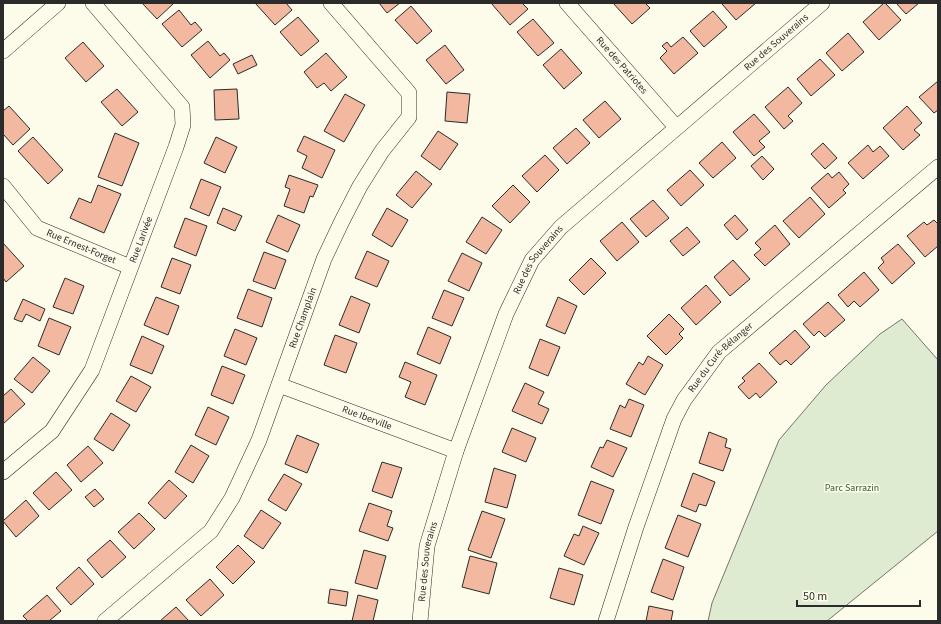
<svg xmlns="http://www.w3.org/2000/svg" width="941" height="624" font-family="'Source Sans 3',sans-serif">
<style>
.green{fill:#deebd1;stroke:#74746e}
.building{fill:#f2b8a0;stroke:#2b2b2b}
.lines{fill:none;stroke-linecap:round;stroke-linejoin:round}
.street-casing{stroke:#2b2b2b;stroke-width:16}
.street{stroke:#fdfbea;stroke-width:15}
.labels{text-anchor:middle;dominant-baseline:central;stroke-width:3;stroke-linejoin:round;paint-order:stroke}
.street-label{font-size:10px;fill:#2b2b2b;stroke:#fdfbea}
.park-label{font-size:10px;fill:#34623c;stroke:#fdfbea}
</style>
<rect width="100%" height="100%" fill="#fdfbea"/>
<path class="green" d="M902 319 938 360V531L827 621H708L712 603 779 440 826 385 880 334Z"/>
<path class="building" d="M142 3H174L157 19Z
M255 3H286L292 10 275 25Z
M379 3H400L387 13Z
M491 3H522L528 9 510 25Z
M613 3H645L650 8 632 24Z
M723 3H756L736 20 722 4Z
M884 3H885L901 20 879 40 863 22Z
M896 3H919L906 14Z
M411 6 432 31 417 44 395 20Z
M179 10 191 25 195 22 202 30 182 47 162 24Z
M713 11 727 27 704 47 690 31Z
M298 17 319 41 301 56 280 32Z
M533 19 554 43 538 56 517 32Z
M848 33 864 52 842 71 826 53Z
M683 37 698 53 674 74 660 58 667 51 662 46 667 42 671 47Z
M208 41 220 56 224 53 230 60 210 78 191 55Z
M83 42 104 66 86 82 65 58Z
M445 45 464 70 446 84 426 60Z
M561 49 582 73 564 89 543 65Z
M326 53 347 77 331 91 324 83 317 88 304 72Z
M252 55 257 65 238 74 233 64Z
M820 59 835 75 811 96 797 79Z
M938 81V110L934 113 919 97Z
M788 87 802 103 788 116 793 121 784 129 765 107Z
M117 89 138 112 122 126 101 102Z
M237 89 239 119 215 120 214 90Z
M447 92 470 94 467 123 445 121Z
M345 94 365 105 344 142 324 131Z
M605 101 621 119 599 138 583 120Z
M9 106 30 129 13 145 3 134V111Z
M907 106 922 123 914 130 920 135 903 150 883 128Z
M754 114 770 132 759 141 765 147 754 156 733 132Z
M576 128 590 143 567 164 553 148Z
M438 131 458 144 440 170 421 156Z
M115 133 139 143 122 186 98 177Z
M304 136 335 150 322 178 302 168 307 156 297 151Z
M33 137 63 170 48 184 18 151Z
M216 137 237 147 225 173 204 163Z
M722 142 736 158 713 178 699 163Z
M823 143 837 158 825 169 811 154Z
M868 145 873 152 880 146 889 156 863 179 848 163Z
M545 155 559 170 537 192 522 176Z
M762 156 774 169 763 180 751 166Z
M690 170 704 185 681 206 667 190Z
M416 171 432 184 412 208 396 195Z
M839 172 849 184 843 190 846 193 829 208 811 188 828 173 832 178Z
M289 175 318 185 313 197 310 196 304 213 284 206 290 189 285 187Z
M201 179 221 187 209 216 190 208Z
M98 185 121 194 104 233 70 218 79 198 91 203Z
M513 185 530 202 510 223 492 206Z
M810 197 825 214 799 238 783 221Z
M653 200 669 218 646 237 630 219Z
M223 208 242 216 235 231 217 223Z
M387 208 408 220 392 247 372 235Z
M278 215 300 225 288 252 266 242Z
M735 215 748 230 737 240 724 225Z
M482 217 502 230 486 254 466 242Z
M185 218 207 226 196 256 174 247Z
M934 220 938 224V246L925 257 907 236 924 222 927 225Z
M622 222 639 242 617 261 600 241Z
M775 225 790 244 765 266 754 255 761 249 755 243Z
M687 227 700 242 683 256 670 241Z
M3 243 24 266 6 282 3 278Z
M898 244 915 263 892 284 878 268 884 262 881 258Z
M367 251 389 261 377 287 355 278Z
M264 252 286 260 275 289 253 281Z
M462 253 482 263 469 291 448 281Z
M172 258 191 265 180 294 161 287Z
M591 258 606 273 584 295 569 280Z
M733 260 750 279 730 296 714 277Z
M864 272 879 290 860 307 854 301 848 307 838 295Z
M65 278 84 286 73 314 53 307Z
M706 285 721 302 696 325 681 308Z
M248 289 272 298 262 327 237 318Z
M444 290 464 298 452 326 432 318Z
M351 296 370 304 359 333 339 325Z
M156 297 179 306 168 335 144 325Z
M558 297 577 306 565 334 546 326Z
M23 299 45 309 40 321 26 314 22 322 14 319Z
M828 302 845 320 825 337 819 331 814 336 803 324Z
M669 314 684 329 679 334 683 338 666 355 647 336Z
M49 318 71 327 59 355 38 346Z
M428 327 451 337 440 364 417 354Z
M235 329 257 338 246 365 224 356Z
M795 330 810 347 791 365 786 360 780 365 769 353Z
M335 335 357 343 346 373 324 365Z
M142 336 164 346 152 374 130 365Z
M540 339 560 347 548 376 529 368Z
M648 356 663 365 645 395 626 384 639 362 643 365Z
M33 357 50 371 32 393 14 379Z
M405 362 437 375 425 405 405 397 411 382 399 377Z
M759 363 777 382 760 398 756 393 749 399 738 387 745 381 742 378Z
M222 366 245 375 233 404 211 395Z
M131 376 151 387 136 412 116 401Z
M525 383 544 392 538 404 549 409 542 424 512 411Z
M11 389 25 404 3 424V396Z
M629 399 644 405 631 437 610 429 620 405 625 408Z
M208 407 229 417 216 445 195 435Z
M111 413 130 425 113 451 94 439Z
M512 428 536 438 526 462 502 452Z
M709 432 727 439 725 447 731 449 723 471 699 463Z
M297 435 319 444 307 473 285 464Z
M607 440 627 448 613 477 591 467 600 447 603 448Z
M191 445 209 456 193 483 175 472Z
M88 446 103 463 81 482 67 465Z
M382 462 402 468 392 498 372 491Z
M494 468 516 475 507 508 485 502Z
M56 472 72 490 49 510 33 493Z
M693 473 715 482 706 506 699 504 696 512 681 506Z
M284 474 302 484 286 511 268 500Z
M169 480 187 496 165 519 148 503Z
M591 481 614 490 601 524 578 515Z
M95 489 104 499 94 507 85 497Z
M26 500 39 516 16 537 3 521Z
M369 503 392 511 387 526 393 528 388 541 359 531Z
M261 510 281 523 263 549 244 536Z
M482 511 505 519 491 558 468 550Z
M139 513 155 529 134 549 118 532Z
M678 515 701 524 688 557 665 548Z
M583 526 599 533 584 565 564 556 574 534 579 536Z
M110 540 126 557 102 578 87 560Z
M238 545 255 562 233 584 216 567Z
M364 550 386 556 377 589 355 583Z
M470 556 497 563 489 594 462 587Z
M663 559 684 567 673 600 651 592Z
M79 567 94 584 71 605 56 588Z
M559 568 583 575 574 605 550 598Z
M210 579 224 595 201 616 186 600Z
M330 589 348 592 346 606 328 603Z
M47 595 61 611 49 621H28L23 616Z
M358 595 378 600 373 621H352Z
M649 606 673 611 671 621H646Z
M176 607 189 621H160Z"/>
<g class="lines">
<defs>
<g id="street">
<path id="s1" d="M567 3 676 127"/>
<path d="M3 51 58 3"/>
<path id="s2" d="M3 186 37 228 130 267"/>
<path id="s3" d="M279 385 456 451"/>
<path id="s4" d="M3 472 52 431 92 370 176 147 183 125 182 107 93 3"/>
<path id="s5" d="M105 621 211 531 232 498 259 440 324 259 342 221 360 186 382 151 409 117V93L331 3"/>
<path id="s6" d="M420 621 427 546 456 451 506 314 532 260 561 227 822 3"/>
<path id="s7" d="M606 621 636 527 674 419 684 400 719 352 938 167"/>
</g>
</defs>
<use href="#street" class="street-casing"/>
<use href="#street" class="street"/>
</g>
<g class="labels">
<g class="street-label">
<text stroke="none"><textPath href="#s6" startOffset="708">Rue des Souverains</textPath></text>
<text stroke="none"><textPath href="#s1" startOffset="83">Rue des Patriotes</textPath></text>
<text stroke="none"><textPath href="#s4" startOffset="276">Rue Larivée</textPath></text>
<text stroke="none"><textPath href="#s2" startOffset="102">Rue Ernest-Forget</textPath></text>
<text stroke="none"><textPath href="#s6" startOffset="384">Rue des Souverains</textPath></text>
<text stroke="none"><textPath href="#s5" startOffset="372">Rue Champlain</textPath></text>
<text stroke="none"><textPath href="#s7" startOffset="291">Rue du Curé-Bélanger</textPath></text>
<text stroke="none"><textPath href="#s3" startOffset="94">Rue Iberville</textPath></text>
<text stroke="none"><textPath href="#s6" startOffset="60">Rue des Souverains</textPath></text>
</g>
<g class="park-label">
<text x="852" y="488">Parc Sarrazin</text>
</g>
</g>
<rect width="941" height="624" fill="none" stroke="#2b2b2b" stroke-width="8"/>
<path d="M797 600v6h123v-6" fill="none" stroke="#2b2b2b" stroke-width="2"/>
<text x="803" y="600" font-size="12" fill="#2b2b2b" stroke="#fdfbea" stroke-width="3" paint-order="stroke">50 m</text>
</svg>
